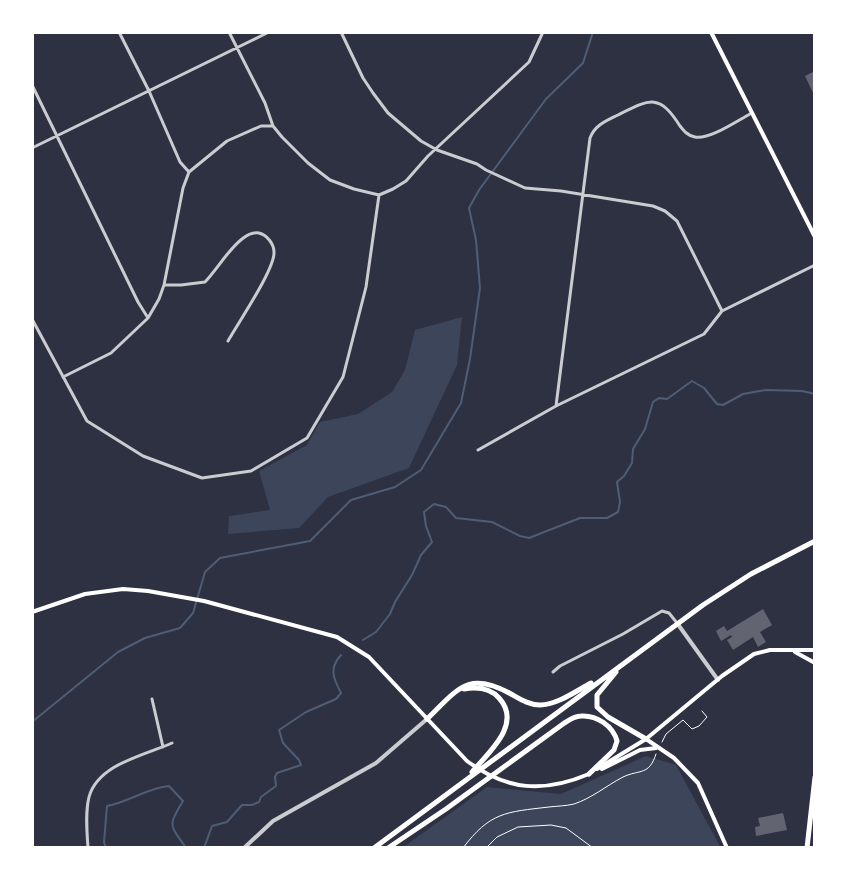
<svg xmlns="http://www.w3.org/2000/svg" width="847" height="880" font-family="'Libre Baskerville',serif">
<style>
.green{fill:#3c4559}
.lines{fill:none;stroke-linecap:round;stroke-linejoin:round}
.stream{stroke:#4f5d75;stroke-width:2}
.building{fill:#626471}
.path{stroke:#fff;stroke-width:1}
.minor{stroke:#caccd0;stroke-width:3}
.tertiary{stroke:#caccd0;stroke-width:4}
.secondary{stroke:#fff;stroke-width:4}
.trunk{stroke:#fff;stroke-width:5}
</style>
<rect width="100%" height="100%" fill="#2d3142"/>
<path class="green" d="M462 317 457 365 409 468 328 497 299 528 228 534 229 516 270 510 259 471 307 445 320 422 358 414 392 392 405 370 415 330Z
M646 756 676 765 721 848H402L487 787 561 794Z"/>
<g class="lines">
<path class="stream" d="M363 640 376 632 390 614 395 602 412 575 421 555 432 542 426 526 424 512 434 504 446 507 456 518 492 522 520 536 529 538 580 518H607L618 512 620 502 617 482 624 476 632 463 633 449 645 429 653 402 659 398 667 399 692 381 704 388 717 404 723 405 743 394 766 390 802 391 815 394
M32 722 118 652 145 638 180 628 193 613 205 572 220 558 310 541 351 500 395 487 421 470 461 403 470 359 480 288 476 240 469 208 479 190 546 99 583 63 593 32
M106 848 104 842 107 806C129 802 147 788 169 786L183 801C167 827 170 824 186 848
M204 848 212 826 227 822 242 805H252L259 802 261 797 276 786 275 777 277 773 301 765 299 760 283 743 279 730 306 712 336 699 341 693C333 678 329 668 341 655"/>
</g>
<path class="building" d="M815 71V97L805 76Z
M763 609 772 625 760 632 766 642 758 647 753 637 733 650 727 640 732 637 731 635 721 641 716 631 724 626 727 631Z
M783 813 787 830 756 836 755 827 760 826 758 818Z"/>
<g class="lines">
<path class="path" d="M662 742 666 734 683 720 692 729 699 726 707 717 702 711
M463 848C490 812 506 812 549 807 557 806 566 806 574 804 592 798 606 786 623 777 640 769 649 776 656 754
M486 848 497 837 518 827 551 825 566 828 593 848"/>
<path class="minor" d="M119 32 149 91 180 162 189 172
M229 32 265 103 273 126 282 137 308 163 330 180 354 189 379 195 393 189 406 181 428 156 529 62 543 32
M341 32 363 78 373 93 388 113 421 141 437 150 477 164 486 170 525 188 561 191 653 206 665 211 677 221 722 311
M32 85 138 302 148 318
M32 148 269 32
M164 285H181L205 282C218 268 228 250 242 239 247 235 253 232 259 233 267 235 274 244 274 252 275 269 238 323 228 341
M32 319 87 421 143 456 202 478 251 471 307 438 343 377 366 287 379 195
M63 377 111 353 148 318 159 299 164 285 183 188 189 172 227 141 261 126H273
M556 406 590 138C595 125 606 121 618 115 650 99 659 93 680 126 684 131 688 136 695 137 710 140 738 120 752 113
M478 450 556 406 704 334 722 311 815 265
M553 672 560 666 623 634 662 611 669 613 677 623
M152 699 163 747
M88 848C87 832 85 813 89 797 98 764 145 755 172 743"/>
<path class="tertiary" d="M677 623 718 680
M244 848 273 821 376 763 427 719"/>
<path class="secondary" d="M711 32 815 237
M32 612 85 594 123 589 148 591 204 601 337 637 369 657 467 761C507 791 544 793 589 774
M795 652 815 663
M646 739 674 758 698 783 727 848
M597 769 646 739 722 676 754 654 770 650H815
M602 769 640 750 656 748"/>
<path class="trunk" d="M616 672 597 695V707L608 717 646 739
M464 689C476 687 490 688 499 698 523 724 488 753 472 772
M427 719C458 689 468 670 511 694 520 699 529 705 540 705 557 705 576 691 591 683
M374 848 703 605 751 574 815 541
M388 848 446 809 563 724C569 720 574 716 581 716 597 715 613 726 617 741L614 750 589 774
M807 848 815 777"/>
</g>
<rect width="847" height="880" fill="none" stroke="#ffffff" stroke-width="68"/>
</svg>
